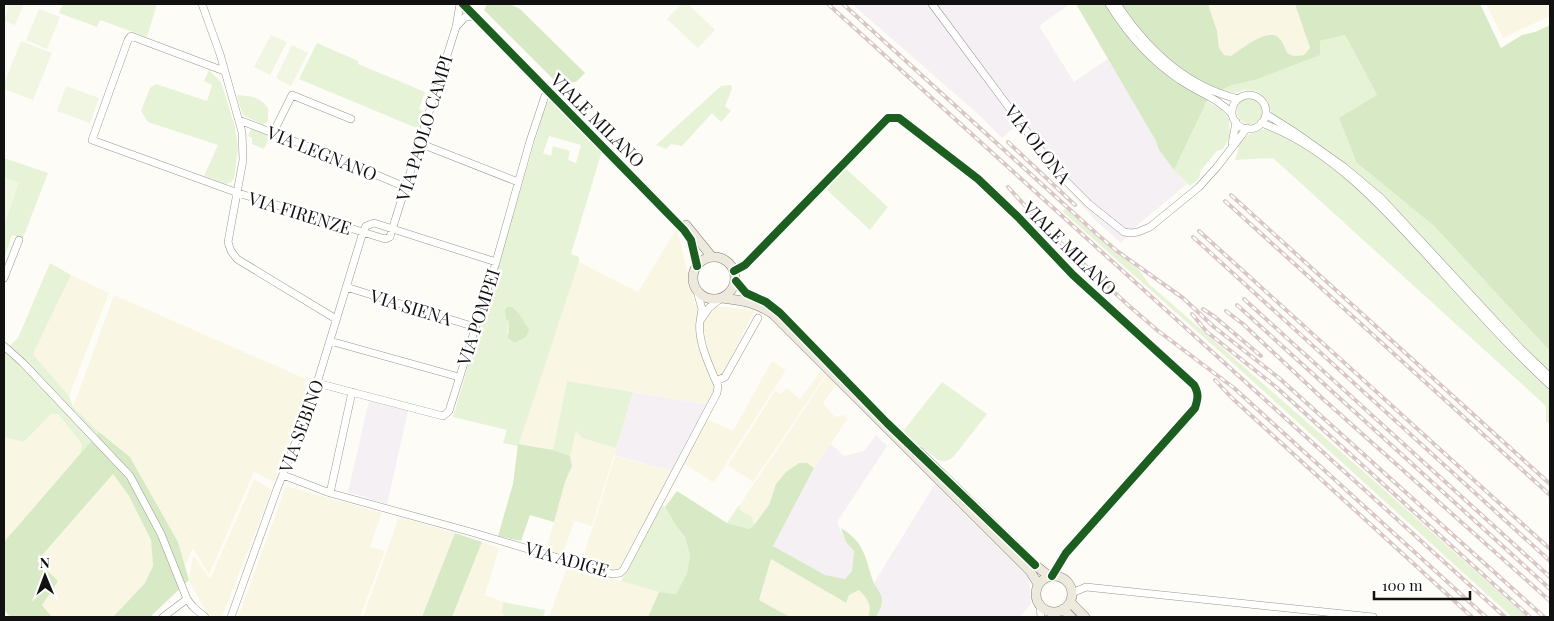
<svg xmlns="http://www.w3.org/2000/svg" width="1554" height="621" font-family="'Playfair Display',serif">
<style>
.industrial{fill:#f5f0f3}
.farmland{fill:#f9f7e4}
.green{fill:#e7f3d7;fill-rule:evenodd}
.forest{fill:#d8eac5}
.pitch{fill:#f0f6e1}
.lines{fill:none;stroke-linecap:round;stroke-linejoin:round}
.minor-casing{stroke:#979795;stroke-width:8}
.major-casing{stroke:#858482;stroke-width:10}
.minor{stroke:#fffffe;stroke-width:7}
.major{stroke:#ede9dc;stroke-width:9}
.rail-casing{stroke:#d9c6c7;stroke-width:4}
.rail{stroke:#fff;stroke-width:2;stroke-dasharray:5.5;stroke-linecap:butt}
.cycleway-casing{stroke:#fff;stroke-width:11}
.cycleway{stroke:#1b5e20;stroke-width:8}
.labels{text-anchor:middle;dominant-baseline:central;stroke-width:5;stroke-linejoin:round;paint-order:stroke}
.street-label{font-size:18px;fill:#111;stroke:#fff}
</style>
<rect width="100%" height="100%" fill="#fdfcf7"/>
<path class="industrial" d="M852 4H1070L1039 26 1074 82 1109 58 1156 141 1159 150 1169 164 1187 184 1134 228 1121 243 1094 219 1048 167 1017 125 1002 138 979 115Z
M633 392 707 404 671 471 614 455Z
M369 401 408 411 387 504 348 492Z
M876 435 887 446 837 522 846 542 854 551 852 571 845 579 825 575 773 546 814 468 830 443 844 456 864 451Z
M935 484 1029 578 1031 604 1020 617H876L883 604 874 583Z"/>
<path class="farmland" d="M1208 4H1295L1310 49 1304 55H1290L1287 53 1279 37 1272 34 1264 36 1251 42 1231 56 1224 55 1219 48 1217 31Z
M1486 4H1550V16L1503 38Z
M677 228 695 304 755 310 707 404 567 381 553 450 518 444 579 262 638 292Z
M71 275 109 293 69 396 33 354Z
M114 295 306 379 303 385 309 388 274 482 254 472 209 575 193 548 185 566 178 542 130 457 99 432 73 407Z
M772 361 786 370 714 483 683 463 707 419 733 431Z
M820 372 825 376 753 482 728 465 775 391 781 394 787 388 800 399Z
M827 375 836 384 823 403 835 417 844 415 848 418 814 468 807 463 776 484 769 505 754 525 752 517 740 510 739 506Z
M51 414H58L82 444 80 454 4 542V437L25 442Z
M576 431 582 438 616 448 592 526 574 521 563 555 546 550 565 482 572 466 570 456Z
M615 456 671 471 621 568 611 570 582 561Z
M113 474 129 496 151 540 153 567 145 583 113 617H52L42 605 37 561Z
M254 479 272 490 222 617H214L207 614 189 580 193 555 210 579Z
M286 486 382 513 370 547 385 551 360 617H238Z
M399 517 455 533 422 617H363Z
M482 542 499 548 485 595 503 602 502 612 505 617H452Z
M771 559 845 603 849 595 859 590 868 599 871 611 868 617H790L759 600Z
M568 565 659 592 648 617H549Z"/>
<path class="green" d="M63 4H157L147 37 100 20 97 27 59 13Z
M1345 35 1377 95 1357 163 1434 226 1550 351V372L1499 321 1385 197 1350 167 1272 113 1267 102 1258 91 1244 90 1235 93 1222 91 1229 86 1255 80 1319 55 1320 41Z
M317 43 358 61V64L425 92 419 109 425 112 419 129 299 79Z
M209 70 221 82 235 127 238 148 234 179 231 182 226 184 204 176 218 145 148 122 141 111 150 88 156 84 207 101 212 85 204 81Z
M731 85 732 89 725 106 731 111 721 122 712 113 682 146 671 144 666 149 656 145 721 86Z
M238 95C251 96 260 97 268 108V121L263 125 243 115 237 97Z
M1237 111a13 13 0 1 1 26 0a13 13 0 1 1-26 0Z
M551 99 601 149V154L571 254 579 257V262L518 446 503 443 507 430 453 417 546 104ZM549 136 581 145 576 163 568 160 570 151 553 146 551 156 543 153ZM515 310 527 324 526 337 515 343 507 333 509 321Z
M1207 101 1222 110 1229 119 1230 136 1223 149 1217 151 1201 170 1199 178 1190 186 1174 170Z
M251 129H253L271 135 264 149 252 144V138L248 136Z
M1266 129C1331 151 1394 224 1439 274 1475 313 1511 353 1550 389V424L1546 422V406L1273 158 1235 160 1239 148 1237 146C1244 136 1253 130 1266 129Z
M4 158 48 173 23 238 12 235 4 259Z
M845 168 888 207 870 230 827 190Z
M1065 208 1107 245 1139 270 1149 284 1372 479 1527 617H1512L1236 366 1063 212Z
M50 263 71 275 33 354 69 396 73 407 99 432 80 454 82 444 58 414H51L24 442 4 437V351L18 338Z
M567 381 633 392 616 448 582 438 576 431 570 456 553 450Z
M942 382 987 414 954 456C949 461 943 463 937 459L905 435 904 430Z
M739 505 740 510 752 517 754 525 749 529 727 523Z
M662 506 665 507 676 526 685 537 690 555 687 573 676 594 659 592 621 581Z
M503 602 545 610 543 617H505L502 612Z"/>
<path class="forest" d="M487 4H510L520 9 585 73 576 82H569V89H563L484 10Z
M1076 4H1208L1217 31 1219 48 1224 55 1231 56C1240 50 1269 26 1279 38 1290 50 1281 58 1304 55L1310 48 1295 4H1480L1501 48 1522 35 1535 32 1550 25V351L1434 226 1357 163 1339 118 1377 95 1345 35 1320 41V55L1255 80 1229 86 1207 101 1174 170 1159 150 1156 141Z
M507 307H512C519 313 526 322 529 330L526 337 515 343 508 338 509 321 506 319 505 311Z
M99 432 130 457 178 542 189 580 150 617H113L145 583 153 566 151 540 129 496 113 474 37 561 58 581 42 605 52 617H10L4 610V542Z
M518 444 553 450 570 456 572 466 565 482 554 522 530 515 521 541 498 536 513 484Z
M799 463H807L814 468 773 546 825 575 845 579 852 571 854 551 846 542 841 528C865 543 865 557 873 581 876 589 883 593 882 603 882 607 878 613 876 617H868C873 606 867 598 859 590L849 595 846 603 771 559 759 600 790 617H648L659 592 676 594 687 573 690 555 685 537 676 526 665 507 677 491 727 523 749 529 754 525 769 505 776 484 786 472Z
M455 533 482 542 452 617H422Z"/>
<path class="pitch" d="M9 4H24L15 25 4 21Z
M681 4H688L715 30 698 48 667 19Z
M39 9 60 17 47 49 26 40Z
M271 35 287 42 270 75 254 67Z
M21 41 52 53 33 100 4 89V84Z
M292 45 308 53 291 86 276 78Z
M66 86 99 98 90 123 57 111Z
M4 177 19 183 6 220 4 219Z"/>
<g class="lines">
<defs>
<path id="minor" d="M202 4 220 54 242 132 243 160 228 242 231 251 237 259 336 319
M932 4 1057 172 1089 204 1124 232 1131 233 1138 232 1150 227 1199 187 1217 167 1247 128
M1109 4C1127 33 1151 61 1180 80 1197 92 1218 98 1232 114
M1117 4C1146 48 1185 86 1238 99
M456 27 465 17 475 16
M224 71 131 36 128 40 92 140 238 193 385 239 390 237 392 230 456 27 460 4
M1232 112a17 17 0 1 1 34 0a17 17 0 1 1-34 0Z
M1266 114 1296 133 1344 167 1381 198 1520 348 1550 377
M239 120 330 155 405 187
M1261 123C1328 146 1385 209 1432 261 1470 303 1508 346 1550 385
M273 133 292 95 351 119
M419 143 518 182
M1232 144 1236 122
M734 271 745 265 888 118H899L978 179 1018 217 1073 275 1194 385C1199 394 1198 398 1195 408L1066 553 1052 576
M4 278 19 240
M346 287 475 327
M697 291 702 309 700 321 709 308 721 298
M330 341 459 377
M4 346 23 363 130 476 161 534 187 599 193 607 205 617
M716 381 725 377 758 318
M317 383 443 416 449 411 496 262 530 141 545 96 549 91
M283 475 330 493 471 532 612 574 620 573 624 569 717 393 718 386C710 367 697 341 700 321
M330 493 352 392
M1072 593 1086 587 1373 617
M1040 606 1041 617
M163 617 187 599
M231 617 277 489 310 406 363 232 366 226 374 223 496 262
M1053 617 1056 612"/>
<path id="major" d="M463 4 684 230 691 240 697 266
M686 225 712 257
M693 278a21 21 0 1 1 42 0a21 21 0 1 1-42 0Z
M736 281 746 293 765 302
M721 298C744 301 753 301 773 314L1030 571 1038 584
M919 452 1035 565 1049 576
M1036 594a18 18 0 1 1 36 0a18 18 0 1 1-36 0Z
M1070 602 1085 617
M1063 609 1071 617"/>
</defs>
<use href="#minor" class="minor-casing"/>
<use href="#major" class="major-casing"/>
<use href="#minor" class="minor"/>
<use href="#major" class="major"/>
<defs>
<path id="rail" d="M828 4 1505 617
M843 4 1098 235 1117 251 1183 298 1214 327 1279 378 1544 617
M1008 142 1075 205
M1008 187 1047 230 1128 305 1157 330 1234 388 1486 617
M1231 195 1550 484
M1225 201 1550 495
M1199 231 1550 549
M1193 237 1550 561
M1244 299 1550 577
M1237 305 1550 589
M1203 309 1215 317 1261 356
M1226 311 1243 324 1323 399 1550 601
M1192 314 1207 332 1276 387 1530 617
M1215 380 1232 398 1472 617"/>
</defs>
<use href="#rail" class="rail-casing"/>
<use href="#rail" class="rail"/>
<defs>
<path id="cycleway" d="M463 4 684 230 691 240 697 266
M734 271 745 265 888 118H899L978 179 1018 217 1073 275 1194 385C1199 394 1198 398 1195 408L1066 553 1052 576
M736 281 746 293 766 302 780 313 887 423 1035 565"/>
</defs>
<use href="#cycleway" class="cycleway-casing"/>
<use href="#cycleway" class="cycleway"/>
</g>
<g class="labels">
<g class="street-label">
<text transform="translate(598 120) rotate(45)">VIALE MILANO</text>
<text transform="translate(424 128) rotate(-73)">VIA PAOLO CAMPI</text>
<text transform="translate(1038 144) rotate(52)">VIA OLONA</text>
<text transform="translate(322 153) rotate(22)">VIA LEGNANO</text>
<text transform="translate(300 213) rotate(17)">VIA FIRENZE</text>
<text transform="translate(1070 248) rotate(45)">VIALE MILANO</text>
<text transform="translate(411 307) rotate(17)">VIA SIENA</text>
<text transform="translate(478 317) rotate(-72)">VIA POMPEI</text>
<text transform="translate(301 426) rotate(-70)">VIA SEBINO</text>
<text transform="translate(567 559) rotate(16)">VIA ADIGE</text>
</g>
</g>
<rect width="1554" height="621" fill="none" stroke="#111111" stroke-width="10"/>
<g transform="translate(45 576) rotate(359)" stroke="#ffffff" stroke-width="4" paint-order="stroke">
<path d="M0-4L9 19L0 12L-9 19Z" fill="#111111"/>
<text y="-8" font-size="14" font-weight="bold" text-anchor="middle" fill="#111111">N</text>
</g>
<path d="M1374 591v8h96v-8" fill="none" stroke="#111111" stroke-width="2.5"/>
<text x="1382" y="591" font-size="15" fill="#111111" stroke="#ffffff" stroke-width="4" paint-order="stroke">100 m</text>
</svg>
